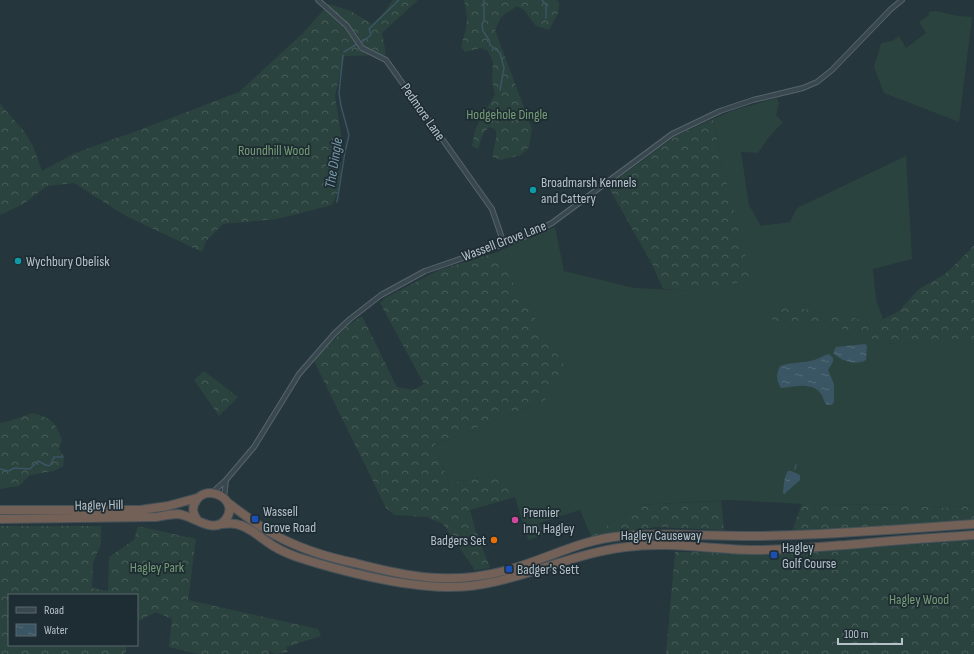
<svg xmlns="http://www.w3.org/2000/svg" width="974" height="654" font-family="'Sofia Sans Condensed',sans-serif">
<style>
.grass{fill:#2b433e}
.forest{fill:url(#forest-crowns)}
.water{fill:url(#water-ripples)}
.lines{fill:none;stroke-linecap:round;stroke-linejoin:round}
.stream{stroke:#3a5564;stroke-width:1.5}
.street-casing{stroke:#57646c;stroke-width:6}
.highway-casing{stroke:#445159;stroke-width:10}
.street{stroke:#39474e;stroke-width:4}
.highway{stroke:#736157;stroke-width:8}
.culture-dot{fill:#0f9aa8;stroke:#1e2c33;stroke-width:1.5}
.transit-dot{fill:#1a4fb4;stroke:#1e2c33;stroke-width:1.5}
.hotel-dot{fill:#d1479c;stroke:#1e2c33;stroke-width:1.5}
.food-dot{fill:#e8710a;stroke:#1e2c33;stroke-width:1.5}
.labels{text-anchor:middle;dominant-baseline:central;stroke-width:3.5;stroke-linejoin:round;paint-order:stroke}
.street-label{font-size:14px;fill:#b6c1c9;stroke:#1e2c33}
.park-label{font-size:14px;fill:#759d75;stroke:#1e2c33}
.poi-label{font-size:14px;fill:#b6c1c9;stroke:#1e2c33;text-anchor:start}
.water-label{font-size:15px;font-style:italic;fill:#79a;stroke:#1e2c33}
</style>
<defs>
<pattern id="forest-crowns" width="20" height="18" patternUnits="userSpaceOnUse"><rect width="20" height="18" fill="#2b433e"/><path d="M2 6a3 3 0 1 1 6 0M12 15a3 3 0 1 1 6 0" fill="none" stroke="#485c59"/></pattern>
<pattern id="water-ripples" width="26" height="14" patternUnits="userSpaceOnUse"><rect width="26" height="14" fill="#3a5564"/><path d="M2 4q2-2 4 0t4 0M15 11q2-2 4 0t4 0" fill="none" stroke="#546c79"/></pattern>
</defs>
<rect width="100%" height="100%" fill="#26363d"/>
<path class="grass" d="M936 11 958 16 972 17 959 122 884 93 874 67 881 43 892 41 899 36 906 48 926 33 919 22 929 15 928 12Z
M777 98 779 103 776 115 783 122 769 137 758 153 741 152 749 205 761 226 790 222 797 208 906 156 912 259 873 269 876 299 883 319 872 325 876 342 897 344 974 342V505L942 508 907 505 802 504 731 500 639 505 591 536 580 510 539 523 543 535 528 540 515 497 505 474 449 483 434 445 544 401 541 331 495 253 555 227 564 271 634 288 694 291 722 175 721 158 713 119 734 110Z"/>
<path class="forest" d="M393 0H418L382 33 386 55 344 56 335 96 342 141 340 188 332 205 277 219 223 224 206 241 202 252 126 216 74 183 47 186 25 203 0 215V104L24 131 33 146 42 171 75 153 142 129 239 92 302 34 329 4 351 11 372 24 384 12Z
M464 0H557L559 3 558 13 549 30 536 26 524 10 517 6 501 17 495 30 532 129 529 147 521 155 501 160 493 157C492 146 499 139 495 129L489 127 483 134 478 149 472 146 475 130 495 94 492 81 493 62 488 51 481 48 465 52 461 47C467 25 469 23 464 0Z
M713 119 721 158 722 175 725 177 752 280 694 291 663 289 652 264 608 186 676 136Z
M974 245V342L973 343 897 344 876 342 824 322 803 320 781 322 768 318 773 309 789 306 822 313 844 314 872 325 899 311 919 289 945 274 968 252Z
M495 253 568 372 544 401 434 445 449 483 505 474 515 497 470 510 475 529 490 568 475 570 443 524 427 517 394 515 386 508 314 361 345 328 362 316 397 387 413 390 424 384 380 303 385 298 439 270Z
M204 371 238 397 219 416 194 380Z
M32 413C51 418 55 421 62 440L59 449 64 457 63 466 54 471 30 475 19 486 0 489V423L10 421Z
M721 501 724 530 656 527 591 536 639 505Z
M802 504 907 505 942 508 974 505V520L855 528 792 531Z
M0 526H101V544L93 563 92 588 108 591 109 557 134 540 138 526 196 539 188 600 318 629 321 636 286 647 288 652 275 654 269 651 270 654H198L169 647 172 619 156 612 137 622V595H9V645H127L125 654H0Z
M974 540V654H666L675 552 799 553Z"/>
<path class="water" d="M865 344 867 346 866 360C856 366 841 361 833 353L836 347Z
M829 354 833 358V362L828 370 834 384V402L832 405H827C823 401 824 398 821 394 812 381 794 387 781 388 776 380 776 374 780 366 791 362 803 363 814 360 819 359 823 355 829 354Z
M788 471H791L800 475V480L784 494 783 492C784 485 784 476 788 471Z"/>
<g class="lines">
<path class="stream" d="M484 0V20L482 25 483 31 489 40 490 45 500 53 504 68 500 90
M542 0 546 5V18
M362 42 371 35 369 29 399 0
M344 52 357 44
M337 202 345 152 349 135 341 106 339 93 343 55
M0 469 9 471 14 468 30 469 38 461C48 466 50 470 54 457H63
M795 469 796 465"/>
<defs>
<path id="street" d="M318 0 347 26 362 48 386 60 492 209 504 244
M213 492 226 480 254 447 299 374 334 334 350 319 381 295 425 271 524 237 552 223 672 134 720 111 753 100 803 88 817 82 832 70 891 9 902 0
M224 498 226 480"/>
<path id="highway" d="M227 502C243 514 258 526 275 535 300 549 327 557 355 563 408 577 450 585 504 571 543 561 581 539 622 536 669 532 715 537 761 536 832 535 903 529 974 524
M0 510H140L168 506 197 498
M0 519 156 517C163 516 171 514 178 514 193 515 214 536 226 519 240 500 207 482 196 501 191 508 193 514 198 521
M221 524C225 524 231 523 236 524 248 526 257 535 266 541 275 548 286 553 297 557 340 571 400 586 445 587 507 589 564 554 626 547 669 541 714 550 757 550 787 550 817 547 846 545 889 541 931 538 974 535"/>
</defs>
<use href="#street" class="street-casing"/>
<use href="#highway" class="highway-casing"/>
<use href="#street" class="street"/>
<use href="#highway" class="highway"/>
</g>
<g class="culture-dot">
<circle cx="533" cy="190" r="4"/>
<circle cx="18" cy="261" r="4"/>
</g>
<g class="transit-dot">
<rect x="251" y="515" width="8" height="8" rx="2"/>
<rect x="770" y="551" width="8" height="8" rx="2"/>
<rect x="505" y="565" width="8" height="8" rx="2"/>
</g>
<circle class="hotel-dot" cx="515" cy="520" r="4"/>
<circle class="food-dot" cx="494" cy="540" r="4"/>
<g class="labels">
<g class="street-label">
<text transform="translate(423 112) rotate(55)">Pedmore Lane</text>
<text transform="translate(504 241) rotate(-21)">Wassell Grove Lane</text>
<text transform="translate(99 505) rotate(-1)">Hagley Hill</text>
<text x="661" y="535">Hagley Causeway</text>
</g>
<g class="park-label">
<text x="507" y="114">Hodgehole Dingle</text>
<text x="274" y="150">Roundhill Wood</text>
<text x="157" y="567">Hagley Park</text>
<text x="919" y="599">Hagley Wood</text>
</g>
<g class="poi-label">
<text x="541" y="182">Broadmarsh Kennels<tspan x="541" dy="16">and Cattery</tspan></text>
<text x="26" y="261">Wychbury Obelisk</text>
<text x="263" y="511">Wassell<tspan x="263" dy="16">Grove Road</tspan></text>
<text x="523" y="512">Premier<tspan x="523" dy="16">Inn, Hagley</tspan></text>
<text x="486" y="540" text-anchor="end">Badgers Set</text>
<text x="782" y="547">Hagley<tspan x="782" dy="16">Golf Course</tspan></text>
<text x="517" y="569">Badger's Sett</text>
</g>
<g class="water-label">
<text transform="translate(334 163) rotate(-81)">The Dingle</text>
</g>
</g>
<rect x="8" y="594" width="130" height="52" fill="#1e2c33" stroke="#5b686f"/>
<rect x="16" y="607" width="20" height="6" fill="#39474e" stroke="#5b686f"/>
<text x="44" y="614" font-size="12" fill="#b6c1c9">Road</text>
<rect x="16" y="624" width="20" height="12" fill="url(#water-ripples)" stroke="#5b686f"/>
<text x="44" y="634" font-size="12" fill="#b6c1c9">Water</text>
<path d="M838 638v6h64v-6" fill="none" stroke="#b6c1c9" stroke-width="2"/>
<text x="844" y="638" font-size="12" fill="#b6c1c9" stroke="#1e2c33" stroke-width="3" paint-order="stroke">100 m</text>
</svg>
